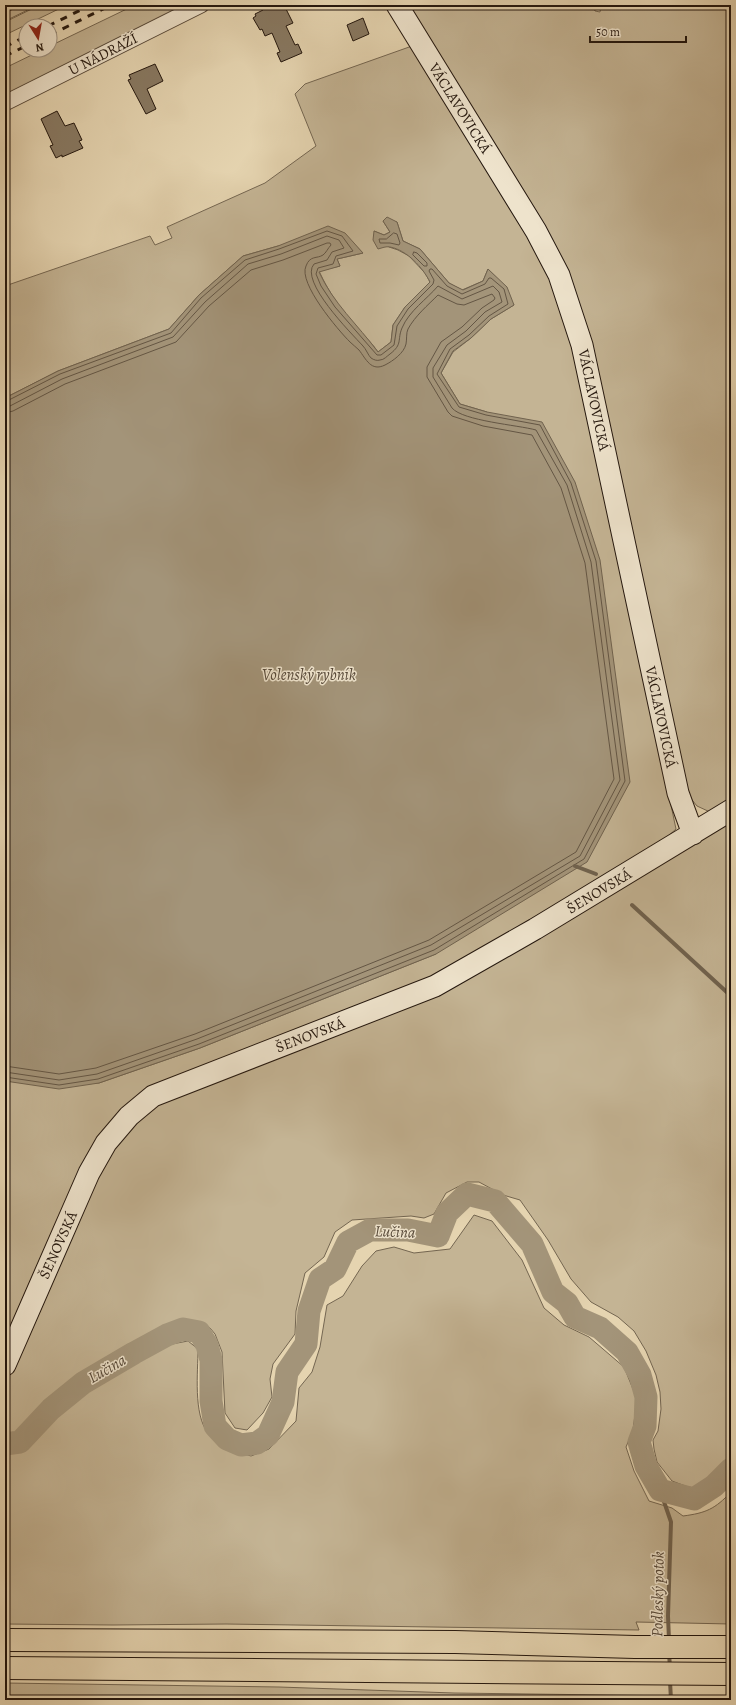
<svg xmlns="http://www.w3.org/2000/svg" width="736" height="1705" font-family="Alegreya,serif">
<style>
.green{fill:#c4b494;stroke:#746651}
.water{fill:#a39479;stroke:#70624e}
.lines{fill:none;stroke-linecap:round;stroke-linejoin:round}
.shore{stroke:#645644;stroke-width:1}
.stream{stroke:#70624e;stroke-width:4}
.river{stroke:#a39479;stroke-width:23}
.building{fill:#887962;stroke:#24170e}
.street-casing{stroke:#544636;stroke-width:17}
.secondary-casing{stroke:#24170e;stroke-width:23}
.highway-casing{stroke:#24170e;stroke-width:24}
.street{stroke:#eee3cc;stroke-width:15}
.secondary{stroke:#eee3cc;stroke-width:21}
.highway{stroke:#e5d4b0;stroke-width:22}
.rail{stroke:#24170e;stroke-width:3;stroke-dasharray:7 7;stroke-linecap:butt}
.labels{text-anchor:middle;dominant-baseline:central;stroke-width:3;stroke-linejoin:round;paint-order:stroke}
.street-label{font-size:15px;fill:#24170e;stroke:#eee3cc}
.water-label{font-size:16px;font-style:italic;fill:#574939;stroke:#eee3cc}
</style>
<rect width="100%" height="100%" fill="#e5d4b0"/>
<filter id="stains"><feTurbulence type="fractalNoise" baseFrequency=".005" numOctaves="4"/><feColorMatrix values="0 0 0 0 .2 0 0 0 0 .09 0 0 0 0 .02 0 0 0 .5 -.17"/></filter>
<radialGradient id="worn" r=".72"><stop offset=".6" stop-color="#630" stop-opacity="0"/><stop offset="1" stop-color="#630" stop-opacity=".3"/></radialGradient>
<path class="green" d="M22 5H38L5 21V13Z
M40 5H67L5 35V22Z
M135 5H188L5 95V68L42 50H50V46Z
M404 5H593L595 11 600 12 601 5H731V800L710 812 697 806 688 795 592 353 580 306 565 269Z
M412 46 541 252 573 340 676 829 649 853 479 953 378 1002 142 1091 105 1130 5 1342V1081L99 1083 200 1048 436 954 487 412 460 404 441 373 453 352 471 338 491 319 514 305 495 276 488 269 483 281 462 290 449 283 420 249 403 241 397 222 383 221 390 232 384 235 374 231 389 247 398 250 409 256 425 273 430 282 405 307 393 325 391 342 378 352C372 343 366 338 360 331 343 313 329 293 319 271L340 266 337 259 363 253 355 245 278 246 243 256 199 295 169 329 58 371 5 398V286L150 236 155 245 172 238 167 227 265 183 316 146 295 94 305 84Z
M731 818V1451L728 1459 705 1483 696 1488 688 1487 672 1481 657 1462 654 1449 653 1440 658 1431 661 1409 660 1392 656 1375 646 1351 634 1331 618 1317 591 1302 571 1279 548 1240 520 1200 503 1195 479 1182H467L446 1193 434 1214 424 1218 411 1216 352 1220 335 1232 324 1257 305 1273 296 1311 295 1334 273 1364 270 1379 272 1397 263 1413 247 1430 235 1428 225 1413 222 1352 215 1334 210 1328 202 1323 192 1321 179 1323 122 1352 80 1379 45 1410 18 1439 5 1441V1385L73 1226 109 1154 133 1124 163 1099 275 1059Z
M474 1215 492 1221 522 1260 544 1308 564 1325 589 1337 624 1367 637 1399 633 1430 626 1447 634 1471 649 1501 672 1508 683 1516C706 1513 715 1509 731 1492V1624L636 1622 639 1630 226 1624 113 1625 5 1624V1447L23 1444 52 1412 71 1396 172 1344 188 1341 198 1349C198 1372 193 1414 208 1433 219 1446 236 1452 251 1456L269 1449 296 1421 299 1388 312 1372 320 1347 327 1305 343 1296 362 1266 376 1251 394 1247 414 1253 450 1249Z
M5 1683 279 1687 454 1693 682 1696V1700H5Z"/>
<path class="water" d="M387 217 397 222 403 241 420 249 449 283 463 290 483 281 488 269 507 287 514 305 491 319 471 338 453 351 441 373 460 404 487 412 542 422 575 482 600 560 630 782 587 862 436 954 200 1048 99 1083 59 1089 5 1081V398L58 371 169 329 199 295 243 256 278 246 328 226 345 233 363 253 337 259 340 266 319 272C333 303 358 325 378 352L391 342 393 325 405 307 430 282C423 268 407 250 390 247 386 246 382 248 378 249L373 240 374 231 384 235 390 232 383 221Z"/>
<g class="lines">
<path class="shore" d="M394 233 397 234 400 243 399 245 390 243H380L379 239H386Z
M414 252 417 253 427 263V266H424L413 255Z
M5 402 60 374 171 333 201 298 245 260 279 249 327 231 342 236 353 251 336 256 333 264 318 268 316 274 321 286 335 307 377 355H381L394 345 397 326 408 309 433 284 434 280 429 271 430 269H432L447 286 462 294 485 284 489 278H491L504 289 508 304 489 316 469 335 450 349 437 374 459 407 486 415 540 425 571 483 596 561 625 781 584 859 434 950 199 1044 98 1079 59 1085 5 1077
M5 407 10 406 62 379 173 337 205 302 248 264 281 254 327 236 339 240 344 248 332 252 327 260 314 264C299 281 351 333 363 346 366 349 368 355 371 358 374 360 377 361 380 360 384 360 387 356 390 354 403 344 397 340 402 328 409 311 427 299 438 286L462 299 493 286 499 292 502 302 485 312 466 331 447 345 433 368V377L452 408C463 421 518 425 536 430L567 485 591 562 620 780 580 856 431 945 197 1039 97 1074 59 1080 5 1072
M5 413 13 411 65 384 176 342 209 306 251 270 283 260 327 243H330L331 245C328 248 326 253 323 255 317 259 310 255 306 266 298 283 338 330 350 342 353 345 356 347 359 350 366 359 371 372 385 365 393 361 404 353 406 344 407 339 406 333 408 329 415 316 428 305 438 295L457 304 464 305 492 294 495 298 494 300 482 308 462 327 441 342 427 367V377L448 412 452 416 483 426 532 435 561 488 585 563 614 779 576 852 429 940 195 1034 96 1068 59 1074 5 1066"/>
<path class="stream" d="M575 866 596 874
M632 905 731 996
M660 1490 671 1522 668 1616 669 1640
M669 1653 670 1668
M670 1681 671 1700"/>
<path class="river" d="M5 1444 20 1442 51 1409 83 1383 134 1353 167 1335 183 1329 199 1332 207 1345 211 1360V1401L215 1426 227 1439 241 1445 257 1443 268 1435 283 1402 287 1372 306 1344 309 1311 320 1279 335 1269 348 1242 370 1230H408L438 1236 447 1213 467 1194 495 1201 532 1244 553 1292 567 1303 575 1317 600 1328 627 1352 640 1375 646 1397 645 1426 639 1442 646 1466 660 1490 694 1499 714 1486 731 1469"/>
</g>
<path class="building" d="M261 5H284L293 23 286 26 295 45 298 44 302 53 281 62 277 53 280 52 272 33 265 36 262 29 260 30 253 18 256 16 255 14 263 10Z
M363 18 369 34 353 41 347 25Z
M155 64 163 81 147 89 156 109 146 114 128 80 131 79 129 75Z
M57 111 65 126 74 123 82 140 79 141 83 148 62 157V155L56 158 50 146 53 145 41 119Z"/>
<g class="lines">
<defs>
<path id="street" d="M5 103 201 5"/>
<path id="secondary" d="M397 5 536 231 559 275 582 345 678 793 693 834
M5 1365 89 1173 106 1143 129 1116 153 1096 435 986 535 929 731 810"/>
<path id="highway" d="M5 1640 455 1642 635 1647H731
M5 1668 731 1674"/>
</defs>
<use href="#street" class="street-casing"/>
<use href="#secondary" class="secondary-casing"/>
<use href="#highway" class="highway-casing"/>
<use href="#street" class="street"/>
<use href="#secondary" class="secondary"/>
<use href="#highway" class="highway"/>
<path class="rail" d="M48 26 91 5
M50 35 111 5
M5 47 26 36
M5 56 26 46"/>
</g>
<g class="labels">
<g class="street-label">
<text transform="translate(103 54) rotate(-27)">U NÁDRAŽÍ</text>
<text transform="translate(460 108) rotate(58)">VÁCLAVOVICKÁ</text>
<text transform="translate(594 400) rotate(78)">VÁCLAVOVICKÁ</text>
<text transform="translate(661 717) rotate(78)">VÁCLAVOVICKÁ</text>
<text transform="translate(599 891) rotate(-31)">ŠENOVSKÁ</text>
<text transform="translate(310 1035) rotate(-21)">ŠENOVSKÁ</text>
<text transform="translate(58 1245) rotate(-66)">ŠENOVSKÁ</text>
</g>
<g class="water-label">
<text x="309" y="675">Volenský rybník</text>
<text transform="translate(395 1232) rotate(2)">Lučina</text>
<text transform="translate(107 1369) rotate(-30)">Lučina</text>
<text transform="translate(658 1594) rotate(-89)">Podleský potok</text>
</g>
</g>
<rect width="736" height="1705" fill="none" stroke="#e5d4b0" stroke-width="20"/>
<rect x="6" y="6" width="724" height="1693" fill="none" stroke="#24170e" stroke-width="2"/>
<rect x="10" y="10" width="716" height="1685" fill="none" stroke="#24170e"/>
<g transform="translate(38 38) rotate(169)"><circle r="19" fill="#eee3cc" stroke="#9d9180"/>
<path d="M0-3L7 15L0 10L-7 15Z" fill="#8f2418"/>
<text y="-6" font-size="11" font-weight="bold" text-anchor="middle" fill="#24170e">N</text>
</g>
<path d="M590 36v6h96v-6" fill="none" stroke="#24170e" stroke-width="2"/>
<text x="596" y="36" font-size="12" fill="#24170e" stroke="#eee3cc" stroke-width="3" paint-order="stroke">50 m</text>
<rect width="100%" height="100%" filter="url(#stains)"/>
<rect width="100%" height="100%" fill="url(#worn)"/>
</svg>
